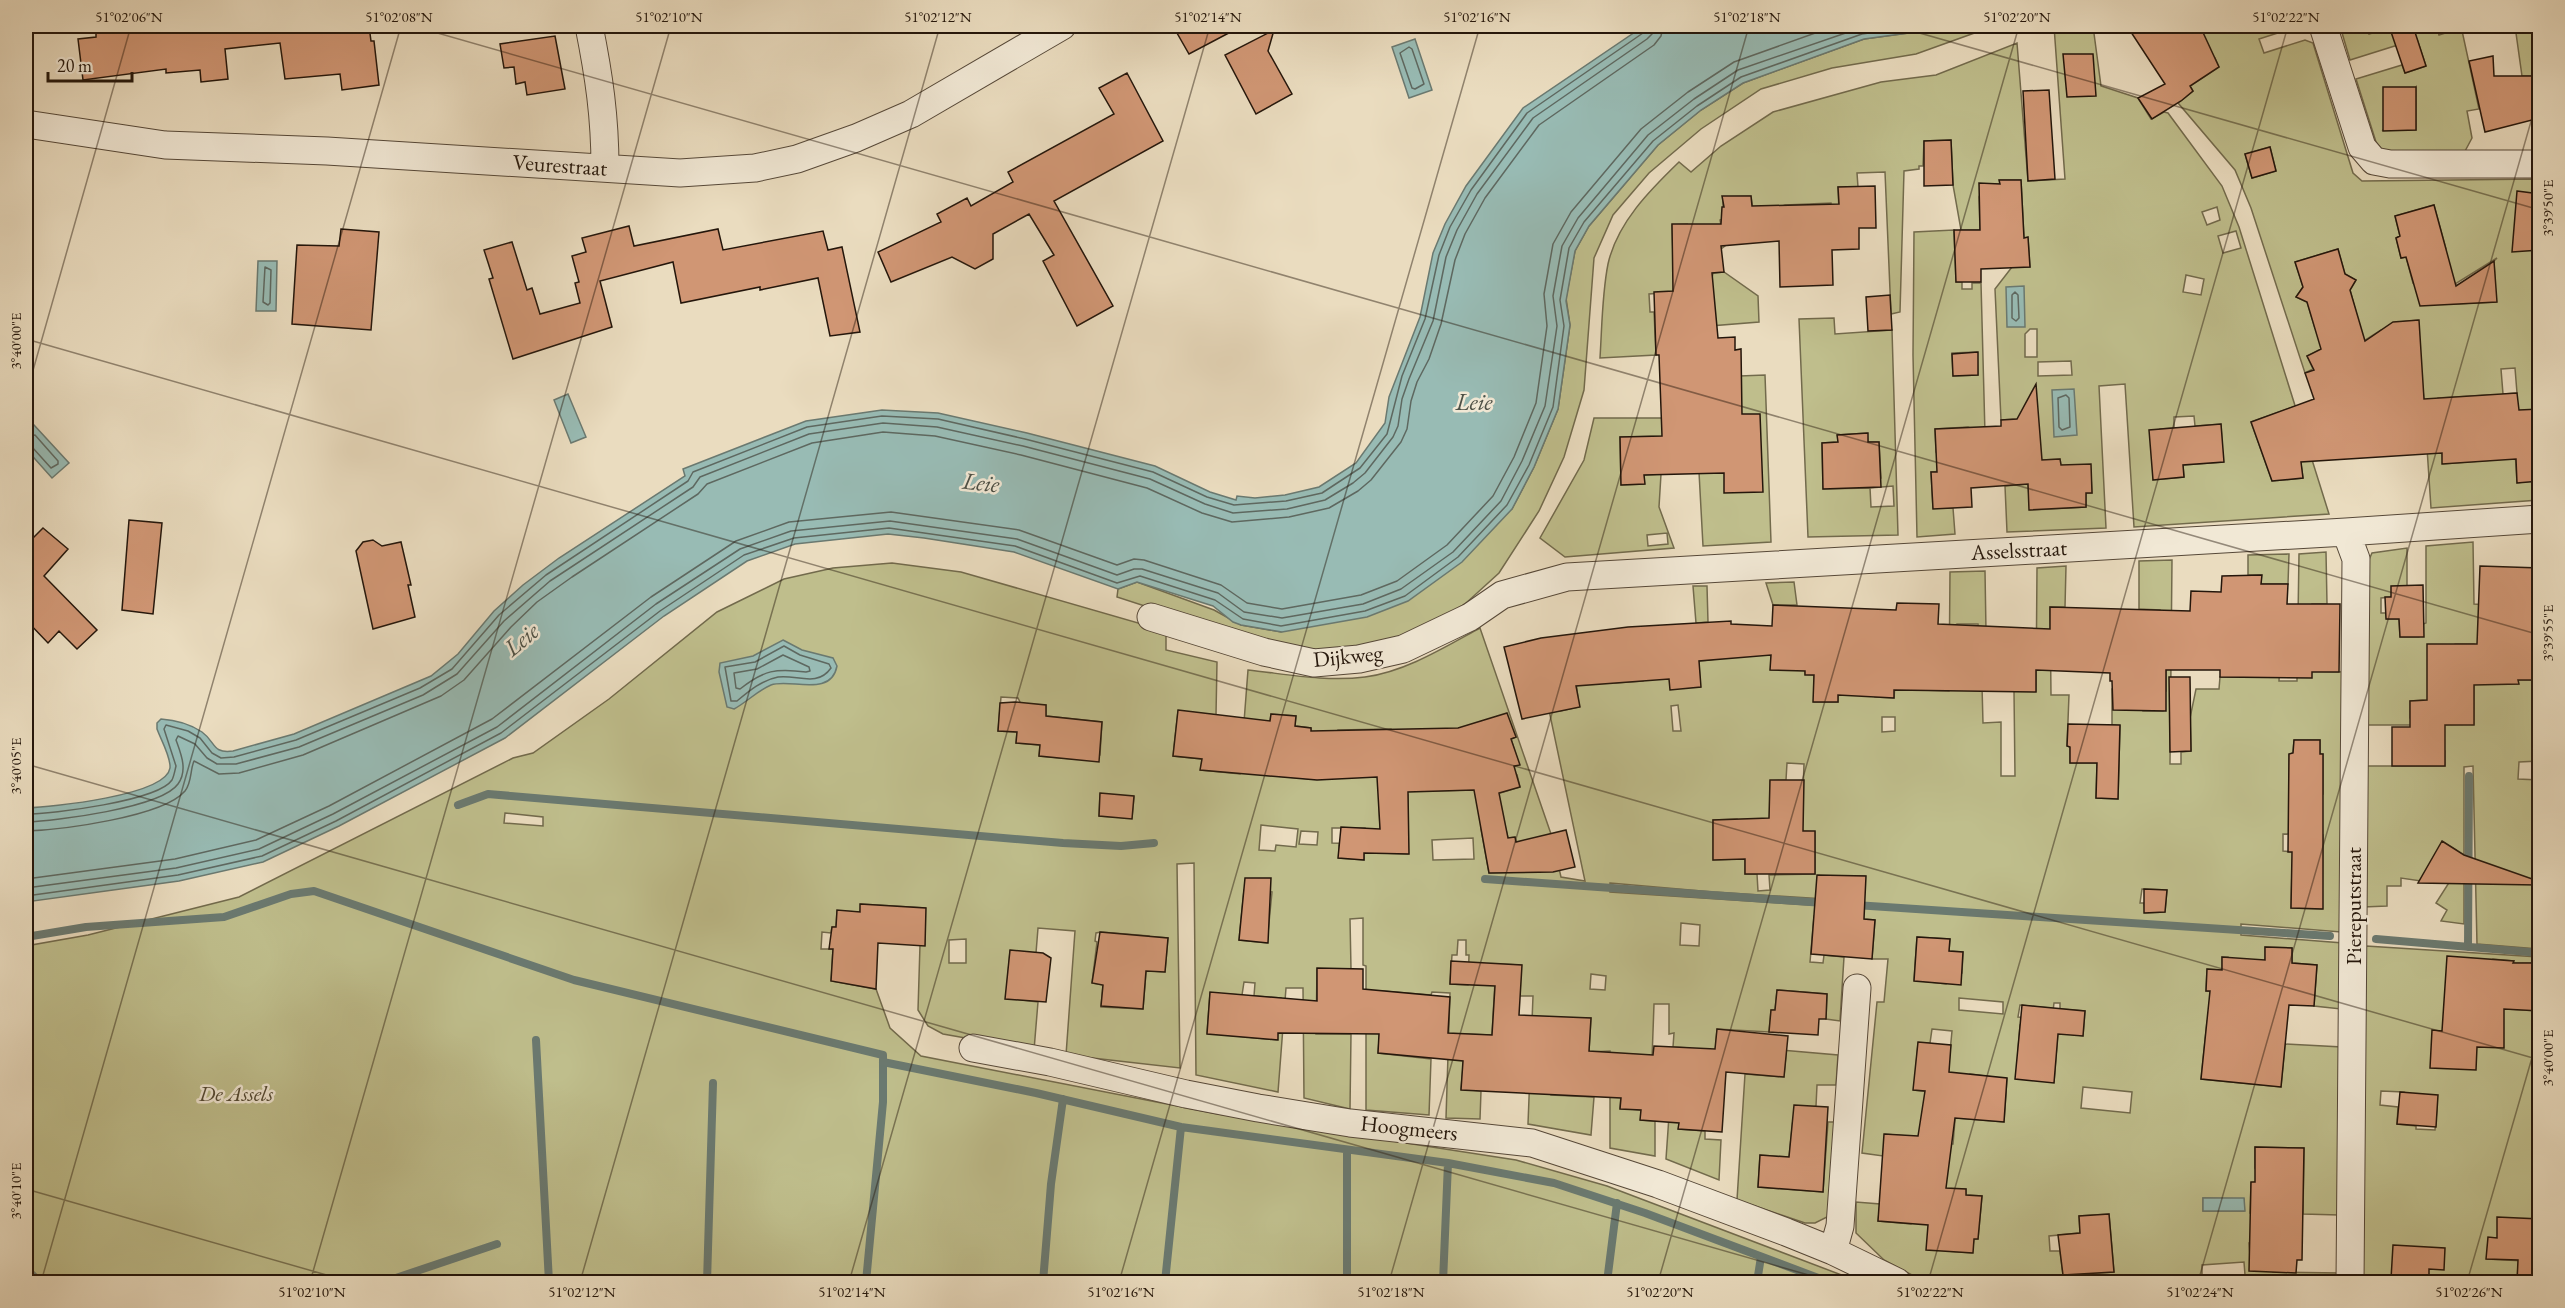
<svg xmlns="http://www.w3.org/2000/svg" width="2565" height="1308" font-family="'EB Garamond',serif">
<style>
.green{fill:#bfbe8c;stroke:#726a4c;stroke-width:1.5;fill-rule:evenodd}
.water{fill:#98bbb4;stroke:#6a7970;stroke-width:1.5}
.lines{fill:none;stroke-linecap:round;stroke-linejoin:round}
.shore{stroke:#5e6860;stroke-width:1.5}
.stream{stroke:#6a7970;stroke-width:8}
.building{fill:#d09674;stroke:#24160b;stroke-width:1.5}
.street-casing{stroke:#564838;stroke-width:29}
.street{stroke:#f1e8d5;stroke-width:27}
.ticks{fill:none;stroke:#24160b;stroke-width:1.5;stroke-opacity:0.45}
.labels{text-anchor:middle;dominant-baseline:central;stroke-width:5;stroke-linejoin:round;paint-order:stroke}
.street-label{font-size:22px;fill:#24160b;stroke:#f1e8d5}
.park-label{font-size:22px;font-style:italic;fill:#524832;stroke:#f1e8d5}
.water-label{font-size:24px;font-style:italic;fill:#4d5046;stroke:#f1e8d5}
.neatline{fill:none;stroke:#24160b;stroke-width:2}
.ticks-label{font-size:15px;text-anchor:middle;fill:#24160b}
</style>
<rect width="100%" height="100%" fill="#eadcbf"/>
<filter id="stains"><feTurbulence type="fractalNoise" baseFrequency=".00333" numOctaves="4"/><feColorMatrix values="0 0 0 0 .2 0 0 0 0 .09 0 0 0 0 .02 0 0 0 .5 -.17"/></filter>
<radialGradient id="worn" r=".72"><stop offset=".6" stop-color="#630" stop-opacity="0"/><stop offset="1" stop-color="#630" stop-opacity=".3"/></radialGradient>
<path class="green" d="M1938 26H1989L1980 31 1916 54 1832 68 1761 89 1701 129 1649 173 1613 215 1594 258 1584 390 1564 457 1539 511 1499 573 1465 604 1423 629 1368 650 1314 652 1237 636 1117 597 1118 589 1137 582 1214 610 1241 625 1281 632 1512 509 1534 467 1558 409 1570 325 1566 298 1575 251 1589 226 1658 145 1701 110 1743 83 1864 39 1916 32Z
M2054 26H2093L2101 86 2138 98 2151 119 2164 112 2168 113 2222 186 2239 227 2329 514 2134 527 2125 384 2099 386 2106 528 2007 532 2005 486 2028 484 2030 510 2086 507V493H2092L2091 475 2061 465 2060 459 2042 460 2017 419 2001 420 1995 289 2012 267H2030L2028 238H2024L2021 180H2000V184H1985L1979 197 1980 230H1961L1953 185 1951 140 1924 141 1923 166H1919V169L1904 171 1900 312 1891 314 1885 172 1857 173 1858 187H1838L1839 213 1832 214 1831 203 1785 205 1754 217 1751 196 1723 197V219L1720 220 1725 246 1721 249 1694 251 1712 278 1713 273 1724 272 1758 296 1759 322 1710 326 1713 377 1765 375 1771 542 1703 546 1699 472 1681 436 1620 437 1621 485 1644 484V475L1661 474 1659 507 1674 548 1565 557 1540 538 1584 460 1594 418H1697L1685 291 1649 294 1650 312H1654L1656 355 1600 358C1602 327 1602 294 1608 264 1617 223 1650 190 1679 162L1691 172 1721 146 1773 112 1881 82 1936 75 2017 43 2028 181 2065 179ZM2217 207 2220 220 2207 225 2202 212ZM1687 224 1673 257 1672 225ZM2236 231 2241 248 2223 253 2218 236ZM2186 275 2204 279 2201 295 2183 292ZM2030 329H2037V357H2025V334ZM2071 361 2072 375 2038 376V362ZM2293 407 2303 478 2272 481 2251 422ZM2194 416 2195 426 2221 424 2223 462 2183 465 2184 477 2153 480 2160 429 2174 428V417ZM1667 533 1668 544 1648 546 1647 535Z
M2191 26H2280L2281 32 2259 39 2264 53 2305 40 2313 43 2353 173 2362 181 2539 179V227L2532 228 2533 251 2540 250 2539 409H2534L2535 416 2520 417 2521 433 2514 434 2517 483 2539 480V500L2431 508 2423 388 2404 389 2403 378 2356 381V392L2333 396 2326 364 2340 356 2334 344 2307 356 2313 369 2305 373 2251 208 2235 170 2173 97 2177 94 2182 100 2193 91 2190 86 2219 67 2215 58 2205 64 2185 29ZM2270 147 2276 171 2252 178 2245 154ZM2434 205 2446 249 2431 254 2437 276 2413 283 2406 257 2401 258 2396 238 2400 236 2395 216ZM2338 249 2345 274 2356 280 2350 290 2357 316 2315 328 2307 302 2296 297 2303 287 2295 262ZM2497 258 2494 261 2496 302 2453 304 2450 287ZM2418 320 2421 363 2404 365 2400 322ZM2381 330 2388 341 2356 362 2348 351ZM2515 368 2517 393 2503 394 2501 369ZM2488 395 2492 460 2443 464 2438 398Z
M2340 26H2366L2369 34 2396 26H2436L2439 35 2458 29 2457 26H2461L2479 109 2467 111 2472 138 2464 153 2384 152 2376 142 2356 79 2402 65 2405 73 2426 66 2417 39 2350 60ZM2416 87V130H2383Z
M2515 26H2539V76H2522Z
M1954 230 1956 282H1962V289H1972V283H1981L1985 434 1968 427 1935 429 1936 452 1946 471 1931 472 1933 508H1953L1955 534 1917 537 1913 355 1914 232ZM1977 352 1978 375 1953 376 1952 353Z
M1834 318 1835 334 1892 330 1898 535 1808 537 1799 319ZM1867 433 1868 442H1879L1881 478H1869V488L1823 489 1822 443 1838 442V435ZM1893 486 1894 506 1871 507 1870 488Z
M2473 542 2474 604 2487 605 2506 626 2507 684H2518V680H2539V761L2519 762 2518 779 2539 780V793H2532L2533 824H2540L2539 949 2477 944 2473 766 2464 767V924L2441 921 2447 910 2436 903 2459 867 2449 861 2456 850 2443 842 2421 881 2401 878V886H2387V906L2363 907 2366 766H2445V751H2433L2434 725 2474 724V644H2455L2427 700 2410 701V718L2413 719V725H2367L2368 562 2372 553 2407 548V586L2391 597 2381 598V613H2386L2387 619H2399L2400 637H2419L2423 624 2426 623V546Z
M2326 552 2327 604H2312V636H2315V671L2344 672 2341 932 2241 924V935L2343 943 2341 1009 2314 1006 2317 965 2292 963V948L2265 947V964L2228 960V957H2222V970L2207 969 2206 991 2217 992V1000L2225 1001 2231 1008H2237V1016L2242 1025 2207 1021 2201 1079 2281 1087 2285 1044 2342 1047 2339 1215 2303 1214 2304 1148 2255 1147V1168H2258V1182L2251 1183 2250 1213H2258L2257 1242 2249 1243 2251 1268H2273V1272L2341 1273 2340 1282H1925L1884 1260 1856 1233V1202L1880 1204 1878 1221 1911 1224 1918 1137 1885 1134 1883 1156 1862 1153 1877 1002H1884L1888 959H1872L1875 920 1814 916 1810 962 1823 963 1824 955 1844 957 1840 1021 1826 1019 1827 994 1777 990 1775 1010H1771L1769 1032 1717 1029 1714 1068 1683 1066 1679 1129 1705 1131V1139L1721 1140 1719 1180 1666 1159 1673 1059H1690V1048L1673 1047 1674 1033 1669 1034V1004H1654L1652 1059 1644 1058V1055L1627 1054 1625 1068 1623 1069 1620 1108 1641 1110V1120L1655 1121V1156L1610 1148V1051L1589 1052 1591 1018H1543L1542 1053 1553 1054 1551 1095 1594 1097 1591 1135 1528 1124 1533 996H1520L1521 965 1496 964 1492 1035 1466 1034 1461 1089 1481 1091 1480 1119 1446 1118 1450 993 1432 992 1431 995 1383 991 1378 1053 1431 1059 1429 1115 1366 1110V966L1363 965V918L1350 919 1351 969H1317L1316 1034H1351L1350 1109 1304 1098 1303 988H1286L1278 1092 1196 1075 1194 863 1177 864 1180 1068 1066 1055 1075 931 1038 928 1036 953 1010 951 1006 998 1038 1002 1034 1050 943 1034 928 1026 918 1010 920 945H925V908L861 904 860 912 837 911 836 927H832L831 933 822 932 821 949H833L831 981 876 989 890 1028 921 1056 1218 1114 1516 1160 1607 1186 1860 1282H26V946L88 935 239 897 513 758 533 753 609 699 717 612 784 579 833 568 892 563 961 572 1166 631V650L1217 662 1216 715 1178 711 1173 756 1202 759 1201 770 1240 774 1248 670C1286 674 1326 682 1365 677 1405 672 1445 647 1480 628L1551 834 1561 877 1585 881 1546 696 1556 694 1560 711 1579 707 1576 682 1614 676 1615 683 1643 681V675L1668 674V667H1682L1683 677H1692L1693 687H1700L1699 661C1723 659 1747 653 1771 652V670H1794L1796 627H1806L1805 674 1814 675V702H1838L1839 671 1876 672 1875 697 1894 698 1897 658 1932 659V668H1922V690L1949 691 1950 572 1985 571 1986 631 1979 630 1978 624H1957C1956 643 1951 666 1964 679L1974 680 1982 686 1983 723 2001 722V776H2015L2014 691H2036L2037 568 2066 566 2065 607H2050L2051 695H2069L2067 746 2070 747V763H2097L2096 798 2118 799 2120 726 2112 725V689L2143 690V711H2163L2164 691H2166V654H2159L2160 610 2139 609V561L2172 560 2170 764H2181V752L2191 751 2190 718 2196 689H2219L2220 677H2246V665H2254V658H2280L2279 681H2297L2299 554ZM1001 697 1018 698 1021 704 1046 705V716L1102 722 1100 755 1074 753 1073 759 1039 756 1040 745 1016 743 1017 732 998 731ZM1678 705 1681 731H1673L1671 706ZM1271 714 1296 716 1295 726 1311 728 1310 779 1263 775ZM1504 715 1509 732 1513 730 1516 737 1511 739 1519 765 1489 774 1478 749 1481 747 1475 724ZM1882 717H1895V731L1882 732ZM1391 729 1394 775 1330 778 1328 763 1344 762 1343 750 1339 749 1338 730ZM1441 729 1443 760 1464 757 1471 790 1427 791V778L1420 777 1419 748H1424V730ZM2294 740H2320V754H2323V794H2289V754L2293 753ZM1787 763 1804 764 1803 791 1801 792 1800 807 1770 806V781L1786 780ZM1517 775 1520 787 1500 793 1496 781ZM1100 794 1134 797 1132 818 1099 816ZM1388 795H1408V854L1381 853 1379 803ZM505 813 543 817V826L504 823ZM1737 819 1738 859 1713 860V820ZM1261 825 1298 829 1296 847 1276 845 1275 851 1259 850ZM1505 826 1508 838 1515 837 1522 872 1489 873 1481 829ZM1332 828H1365V844L1332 843ZM1802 828 1803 831 1815 832V874L1769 875 1770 890 1758 891 1757 874H1745V850L1766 849 1767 829ZM1301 831 1318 832 1317 845 1299 844ZM2283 834 2323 835 2322 909 2291 908 2292 867 2295 866V852L2283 851ZM1473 838 1474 859 1433 860 1432 840ZM1339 845H1364V860L1339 858ZM1842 876H1865V891H1842ZM1610 883 1713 892 1841 900V907L1610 892ZM2142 889 2167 890 2165 912 2145 913 2144 903H2140ZM1244 890 1272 892 1267 943 1239 940ZM1681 923 1700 925 1699 946 1680 945ZM1101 932 1149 936 1143 1009 1101 1007 1103 985 1092 983 1097 942 1095 941 1096 933ZM1155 937 1168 938 1165 972 1152 971ZM1917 937 1950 939 1949 951 1963 952 1962 973 1947 972 1946 984 1914 980ZM966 939V963H949V940ZM1458 940H1466V955H1469L1468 985 1450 984 1452 955H1457ZM1591 974 1606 976 1605 990 1590 989ZM1244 982 1255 983 1254 996 1281 998 1277 1040 1207 1033 1210 993 1242 995ZM1959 998 2003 1002V1014L1959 1010ZM2054 1003H2060V1009L2085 1011 2083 1036 2058 1032 2054 1082 2045 1081 2047 1053 2018 1050 2020 1025 2051 1027ZM2020 1005 2049 1008 2048 1019 2018 1017ZM1932 1029 1952 1031 1946 1094 1914 1090 1918 1043H1930ZM1970 1074 2007 1079 2004 1122 1922 1115 1923 1109H1959L1960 1088 1974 1089 1975 1081H1970ZM2083 1087 2132 1092 2130 1113 2081 1108ZM1938 1118 1955 1120 1953 1144H1946L1944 1155 1949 1156 1944 1193 1958 1194 1959 1189H1966V1195L1982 1196 1978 1239H1974L1972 1253 1947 1251 1948 1237 1944 1236 1945 1219 1927 1217 1932 1154H1934ZM2203 1198 2244 1199V1211H2203ZM2109 1214 2114 1272 2063 1275 2060 1251H2050L2049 1236 2080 1233 2079 1216ZM2244 1262 2245 1275 2202 1277V1265Z
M2289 554 2288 584H2261V575H2248V555Z
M1794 582 1797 605H1773L1766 583Z
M1693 586H1707L1708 622 1696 623Z
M2366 946 2539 957V963H2513V961L2493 959 2490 1008 2539 1011V1239L2488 1238 2487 1259 2525 1261 2526 1265H2518L2517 1282H2360ZM2381 1091 2404 1092 2437 1109 2435 1130 2416 1129V1126L2397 1124 2398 1107 2380 1105Z
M1746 1047 1838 1055 1836 1085H1817L1816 1106 1793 1119 1789 1157 1760 1155 1758 1187 1823 1192 1828 1122H1836L1829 1216 1815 1223H1805L1737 1200 1745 1074 1784 1077 1786 1054Z"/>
<path class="water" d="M1644 26H1938L1916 32 1864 39 1743 83 1701 110 1658 145 1589 226 1575 251 1566 301 1570 325 1558 409 1534 467 1512 509 1462 562 1408 601 1367 617 1282 632 1241 625 1233 622 1213 606 1137 582 1118 589 1014 552 924 538 888 534 795 544 747 561 664 616 505 738 339 826 263 862 179 881 26 902V808C50 807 166 796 170 768 171 757 161 740 157 729V723L161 719C176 720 190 724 202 732 216 742 212 754 233 751L294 734 431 676 458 654 494 611 523 585 559 558 685 476 683 469 806 421 882 410 938 413 1027 433 1155 466 1210 492 1236 500 1237 496 1255 498 1285 495 1319 487 1356 463 1385 423 1389 397 1420 317 1433 253 1445 224 1466 186 1523 108Z
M1415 39 1432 90 1409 98 1392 47Z
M258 261H277L276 311H256Z
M2024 286 2025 327H2007L2006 287Z
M2074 389 2077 435 2054 437 2052 390Z
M568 394 586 437 571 443 554 400Z
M34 425 69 463 52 478 26 449V433Z
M783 640 802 650 833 658 837 666C831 698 790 678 771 685 757 691 747 702 734 709L727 707 719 672 720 663 753 656Z
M2203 1198H2244L2245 1211H2203Z"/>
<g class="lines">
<path class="shore" d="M1409 47 1412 49 1424 84 1415 89 1412 88 1400 53Z
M265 267 271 270 270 303 268 305 263 302Z
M2015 292 2018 295 2019 318 2016 321 2012 318V295Z
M2066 395 2069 398 2070 427 2062 430 2059 427 2058 398Z
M26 437 35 435 58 461V464L51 468 32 447 26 445
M784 646 800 655 829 664 831 668C817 688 796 674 778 677 762 680 749 691 737 701H731L725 667 755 662Z
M783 655 809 667 810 671 806 672C776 668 764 670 740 689L736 688 734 673 757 669Z
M26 814C52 814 158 801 172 780 174 776 175 770 176 766L164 729 166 725 188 731 200 738 212 753 221 758 234 757 296 740 420 688 452 669 499 615 546 575 688 481 693 472 807 427 882 416 938 419 1025 439 1153 472 1207 497 1234 505 1286 501 1322 493 1360 468 1387 434 1402 376 1425 319 1439 255 1450 227 1471 190 1527 113 1643 33 1646 26
M26 822C55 821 161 808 178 784 188 770 181 754 176 740L178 736 195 744 207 758 217 764H236L299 747 423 695 457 674 504 621 550 581 693 487 700 477 809 434 883 423 937 427 1023 446 1150 479 1205 504 1233 513 1287 509 1325 500 1353 483 1365 473 1393 437 1398 426 1402 399 1409 379 1433 321 1446 257 1457 230 1477 194 1533 118 1647 39 1652 34 1654 26
M26 831C60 830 163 817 185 791 192 782 190 770 194 761L219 774 239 773 303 755 441 696 464 680 511 627 537 602 572 577 698 494 707 484 812 443 883 432 935 436 1021 455 1147 488 1202 513 1232 522 1289 517 1329 508 1358 491 1371 480 1401 442 1407 429 1411 401 1417 382 1429 359 1441 324 1455 260 1465 234 1485 198 1539 125 1654 45 1661 36 1663 26
M26 879 175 859 256 840 329 806 492 719 651 597 736 541 789 522 891 512 1019 530 1117 565 1134 559 1144 560 1221 585 1247 603 1282 609 1361 595 1397 581 1447 545 1493 496 1514 457 1536 403 1547 326 1544 294 1553 244 1571 212 1641 129 1688 92 1734 62 1835 26
M26 888 176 868 259 849 333 814 497 727 656 604 740 549 791 531 890 521 1017 539 1117 575 1134 569H1142L1218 593 1244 612 1282 618 1363 604 1401 589 1453 552 1501 501 1522 461 1545 406 1557 326 1553 296 1562 246 1578 218 1648 135 1694 99 1738 70 1866 26
M26 896 178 875 262 856 336 821 501 733 660 611 744 555 794 538 889 528 1015 546 1117 583 1140 576 1215 600 1243 619 1281 626 1365 611 1405 596 1458 557 1507 505 1529 465 1553 407 1564 326 1560 300 1569 248 1584 222 1653 141 1697 106 1741 77 1862 34 1918 26"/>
<path class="stream" d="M458 805 488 794 1063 843 1121 846 1154 843
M1485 879 1824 903
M1855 905 2330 936
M26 937 86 927 224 917 291 894 314 891 574 980 883 1055V1102L866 1282
M2376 939 2540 953
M2468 947 2469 776
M536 1040 549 1282
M883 1062 1036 1093 1181 1127 1448 1163 1554 1183 1645 1213 1829 1282
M26 1269 40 1282
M384 1282 497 1244
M707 1282 713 1083
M1043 1282 1051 1184 1063 1099
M1165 1282 1181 1127
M1347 1282V1150
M1443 1282 1448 1163
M1607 1282 1617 1203
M1757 1282 1761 1257"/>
</g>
<path class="building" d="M109 26H369L371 41H374L379 85 342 90 340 74 285 79 280 43 225 49 228 79 201 82 200 70 166 73V69L83 80 78 39 96 37V33L110 32Z
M1173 26H1242L1189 54Z
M2127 26H2200L2219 67 2190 86 2193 91 2181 101 2152 119 2138 98 2165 84Z
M2389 26H2413L2426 66 2405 73Z
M1274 30 1268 51 1292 94 1256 114 1225 55Z
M555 36 565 89 527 95 525 82 516 84 514 67 504 68 500 44Z
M2063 54H2093L2096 96 2067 97Z
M2493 56 2494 76H2540V118L2485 132 2469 61Z
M1127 73 1163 141 1054 201 1113 306 1077 326 1043 261 1054 255 1029 214 993 234V259L975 269 952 257 891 282 878 252 941 222 937 214 967 198 971 206 1013 182 1008 172 1114 114 1099 88Z
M2383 87H2416V130L2383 131Z
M2049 90 2055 179 2028 181 2023 91Z
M1951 140 1953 185 1924 186V141Z
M2270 147 2276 171 2252 178 2245 154Z
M1999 180H2021L2024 238 2028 237 2030 267 1981 269V282H1956L1954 230H1980L1979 183 2000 184Z
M1875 186 1876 228H1859V249L1832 250 1833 285 1780 287 1779 241 1721 246 1724 272 1712 273 1718 338 1735 337V350L1741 349 1742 414H1760L1763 492 1724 493V473L1644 475 1645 484 1621 485 1620 437 1662 436 1659 355H1656L1654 292 1673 291 1672 224H1721L1722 207H1724L1722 196H1751L1752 206 1839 204 1838 187Z
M2517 191 2540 194V250L2512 252Z
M2434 205 2456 286 2494 261 2497 302 2420 306 2406 257 2401 258 2396 238 2400 236 2395 216Z
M629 226 634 246 718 229 723 250 823 231 828 250 842 247 860 332 830 336 818 278 760 290V287L681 303 673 262 600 281 612 327 513 359 489 279 493 278 484 250 512 242 527 290 532 288 540 314 580 303 575 283 579 282 572 256 586 252 582 238Z
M341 229 379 232 371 330 292 324 297 245 339 246Z
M2338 249 2345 274 2356 280 2350 290 2365 341 2393 322 2419 320 2424 399 2517 393 2519 410 2540 409V481L2517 483 2516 459 2442 464V453L2301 462 2303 478 2272 481 2251 422 2314 399 2305 373 2314 370 2307 356 2321 349 2307 302 2296 297 2303 287 2295 262Z
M1890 295 1892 330 1868 331 1866 297Z
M1978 352V375L1953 376 1952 354Z
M2036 384 2042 460 2060 459 2061 465 2091 464 2092 493H2086V507L2029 510 2028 484 1971 488 1972 507 1933 509 1931 472H1937L1935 429 2001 426V420L2017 419Z
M2221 424 2224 462 2183 465 2184 477 2153 480 2149 430Z
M1868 433V442H1879L1881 487 1823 489 1822 443 1838 442 1837 435Z
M129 520 162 523 153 614 122 610Z
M43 528 68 549 44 576 97 630 77 649 59 631 48 643 26 620V545Z
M373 540 382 546 401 542 411 585H408L415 617 373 629 356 551 363 542Z
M2480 566 2540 568V680H2518L2519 684 2474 685V725H2445V766H2392V727H2410V701L2427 700V644H2477Z
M2262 575 2261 584H2288L2287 604H2340L2339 672H2312V678L2220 677V670H2166V711L2113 710 2112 681H2110V673L2036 670V692L1894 690V698L1838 695V702H1813L1814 675H1805V671L1770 670 1771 655 1699 661 1701 687 1670 690 1669 679 1576 686 1580 707 1522 719 1504 647 1541 638 1628 627 1731 621V624L1772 626 1773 605 1896 610 1897 603 1939 604 1938 624 2050 629V607L2190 611 2191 591 2221 592 2222 576Z
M2423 585 2424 637H2400L2399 619H2386L2385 597H2391V586Z
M2169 677H2190L2191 751 2170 752Z
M1015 702 1046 705V716L1102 722 1099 762 1039 756 1040 745 1016 743 1017 732 998 731 1000 703Z
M1178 710 1270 721 1271 714 1296 716 1295 726 1311 728V731L1458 728 1507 713 1516 737 1511 739 1520 765 1514 766 1520 787 1499 793 1508 838 1515 837 1516 842 1566 830 1575 867 1553 872 1489 873 1474 790 1408 792 1409 854 1364 853V860L1338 858 1341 827 1380 829 1377 777 1317 780 1200 770 1202 759 1173 756Z
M2068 724 2120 725 2118 799 2096 798 2097 763H2070V747L2067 746Z
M2294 740H2320V754H2323V909L2291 908 2292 852H2288L2289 754 2293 753Z
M1770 780H1804L1803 831H1815V874H1745V859L1713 860V820L1769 818Z
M1100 793 1134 796 1132 819 1099 816Z
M2442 841 2464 855 2538 881 2537 885 2418 883Z
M1817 875 1866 876 1864 919 1875 920 1872 959 1811 954Z
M1245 878H1271L1268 943 1239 940Z
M2144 889 2167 890 2165 912 2144 913Z
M860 904 926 908 925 946 878 943 876 989 831 981 833 949H829L832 927H836L837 910 860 912Z
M1100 932 1168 938 1165 972 1146 971 1143 1009 1101 1006 1103 985 1092 983Z
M1917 937 1950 939 1949 951 1963 952 1961 985 1914 981Z
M2265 947 2292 948V963L2317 965 2314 1006 2289 1005 2281 1087 2201 1079 2210 991H2206L2207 969 2222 970V957L2265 960Z
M1010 950 1043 953 1051 958 1046 1002 1005 999Z
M2447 956 2514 961 2513 963H2540V1011L2504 1009V1048L2477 1047 2476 1070 2430 1068 2432 1030 2442 1031Z
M1451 961 1522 965 1519 1015 1591 1018 1589 1051 1653 1055 1654 1046 1715 1049 1717 1029 1788 1036 1784 1077 1726 1072 1722 1132 1678 1129 1679 1123 1640 1120 1641 1110 1620 1109 1621 1098 1461 1090 1463 1061 1378 1053 1379 1034 1278 1033V1040L1207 1034 1210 992 1317 1001V968L1363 969V989L1450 997 1448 1033 1492 1035 1495 986 1450 984Z
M1777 990 1827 994 1826 1019H1819L1818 1035 1769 1032 1771 1010H1775Z
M2022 1005 2085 1011 2083 1036 2058 1034 2054 1083 2015 1079Z
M1918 1042 1951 1045 1949 1072 2007 1078 2004 1122 1955 1118 1946 1188 1966 1189V1195L1982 1196 1978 1239H1974L1973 1253 1926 1250 1928 1225 1878 1221 1884 1134 1918 1136 1925 1091 1913 1090Z
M2400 1092 2438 1095 2436 1127 2397 1124Z
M1794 1105 1828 1107 1823 1192 1758 1187 1760 1155 1789 1157Z
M2255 1147 2304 1148 2302 1260H2297L2296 1273 2249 1271 2251 1182H2255Z
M2109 1214 2114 1272 2063 1275 2058 1235 2080 1233 2079 1216Z
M2497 1217 2540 1219V1282H2517L2518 1260 2486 1259 2488 1237 2497 1238Z
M2393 1245 2445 1248 2444 1270 2429 1269V1281L2391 1279Z"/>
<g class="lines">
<defs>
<path id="street" d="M589 26C599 76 605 117 605 168
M2323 26 2362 147 2374 161 2390 164H2540
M26 124 165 145 327 151 680 173 755 168 797 159 856 138 911 114 1062 26
M2346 532 2356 559 2350 1282
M1151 617 1264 652 1314 663 1359 659 1403 649 1470 617 1502 595 1567 577 2346 532 2540 519
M973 1048 1050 1062 1186 1094 1258 1108 1350 1123 1532 1143 1658 1184 1786 1232 1833 1251 1897 1282
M1833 1251 1840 1226 1857 988"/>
</defs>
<use href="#street" class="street-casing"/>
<use href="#street" class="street"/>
</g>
<path class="ticks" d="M413 26 2540 635M1895 26 2540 210M26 339 2540 1060M26 395 131 26M26 764 1833 1282M26 1189 351 1282M41 1282 401 26M310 1282 671 26M580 1282 940 26M849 1282 1210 26M1119 1282 1480 26M1389 1282 1749 26M1658 1282 2019 26M1928 1282 2288 26M2198 1282 2540 90M2467 1282 2540 1030"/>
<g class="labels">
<g class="street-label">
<text transform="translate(560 165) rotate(4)">Veurestraat</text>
<text transform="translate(2019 550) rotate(-3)">Asselsstraat</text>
<text transform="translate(1348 656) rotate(-6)">Dijkweg</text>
<text transform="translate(2353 906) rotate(-90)">Piereputstraat</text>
<text transform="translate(1409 1128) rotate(6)">Hoogmeers</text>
</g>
<g class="park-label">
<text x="236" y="1093">De Assels</text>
</g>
<g class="water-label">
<text x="1474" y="401">Leie</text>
<text transform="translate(981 482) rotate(6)">Leie</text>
<text transform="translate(521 639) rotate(-40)">Leie</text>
</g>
</g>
<rect width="2565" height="1308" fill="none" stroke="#eadcbf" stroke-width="66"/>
<path d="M48 72v9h84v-9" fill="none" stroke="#24160b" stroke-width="3"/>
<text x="57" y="72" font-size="18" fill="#24160b" stroke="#f1e8d5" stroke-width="4.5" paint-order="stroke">20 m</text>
<rect x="33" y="33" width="2499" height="1242" class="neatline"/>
<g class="ticks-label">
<text x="129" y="22">51°02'06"N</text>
<text x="399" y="22">51°02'08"N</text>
<text x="669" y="22">51°02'10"N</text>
<text x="938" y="22">51°02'12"N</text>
<text x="1208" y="22">51°02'14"N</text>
<text x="1477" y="22">51°02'16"N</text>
<text x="1747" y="22">51°02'18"N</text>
<text x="2017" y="22">51°02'20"N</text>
<text x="2286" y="22">51°02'22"N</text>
<text transform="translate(2548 208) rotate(-90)" y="5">3°39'50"E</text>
<text transform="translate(16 341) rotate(-90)" y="5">3°40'00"E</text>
<text transform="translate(2548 633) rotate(-90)" y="5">3°39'55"E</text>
<text transform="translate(16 766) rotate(-90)" y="5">3°40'05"E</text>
<text transform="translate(2548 1058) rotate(-90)" y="5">3°40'00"E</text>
<text transform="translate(16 1191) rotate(-90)" y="5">3°40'10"E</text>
<text x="312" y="1297">51°02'10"N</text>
<text x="582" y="1297">51°02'12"N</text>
<text x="852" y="1297">51°02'14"N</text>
<text x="1121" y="1297">51°02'16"N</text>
<text x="1391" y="1297">51°02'18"N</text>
<text x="1660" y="1297">51°02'20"N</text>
<text x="1930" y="1297">51°02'22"N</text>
<text x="2200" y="1297">51°02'24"N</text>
<text x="2469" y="1297">51°02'26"N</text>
</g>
<rect width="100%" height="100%" filter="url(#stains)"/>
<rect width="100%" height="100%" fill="url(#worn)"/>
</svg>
